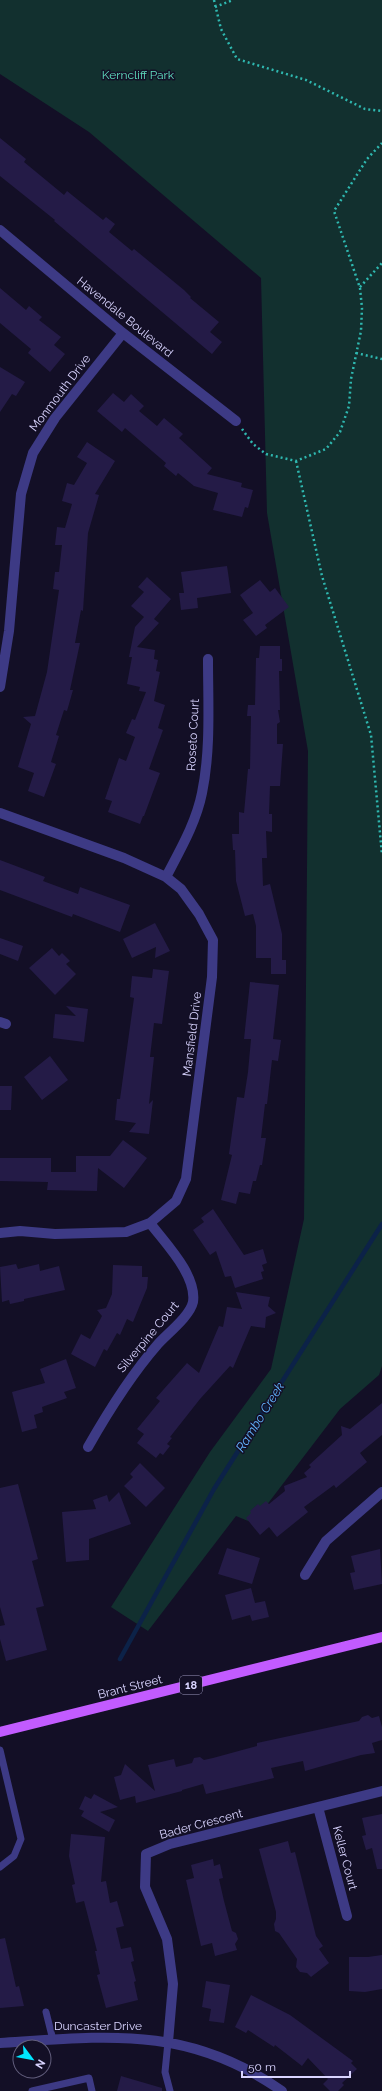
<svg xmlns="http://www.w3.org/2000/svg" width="382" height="2091" font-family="Raleway,sans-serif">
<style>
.green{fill:#12302f}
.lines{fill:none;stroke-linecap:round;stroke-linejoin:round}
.stream{stroke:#0c2248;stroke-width:4.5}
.building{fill:#241b47}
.path{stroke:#2fb8b0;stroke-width:2.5;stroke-dasharray:2 3;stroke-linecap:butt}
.lane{stroke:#3d3a85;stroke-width:7}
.street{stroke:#3d3a85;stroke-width:10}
.primary{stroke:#c25bff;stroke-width:10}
.labels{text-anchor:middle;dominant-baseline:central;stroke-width:3;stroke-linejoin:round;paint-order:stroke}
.shield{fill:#130f26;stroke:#9e99be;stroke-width:1}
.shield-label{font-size:11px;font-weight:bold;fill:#d9d4ff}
.park-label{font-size:12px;fill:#5fe0c0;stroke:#130f26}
.street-label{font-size:12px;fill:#d9d4ff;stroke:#130f26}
.water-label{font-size:13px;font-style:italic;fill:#62b6ff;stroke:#130f26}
</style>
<rect width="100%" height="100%" fill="#130f26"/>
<path class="green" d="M0 0H382V1366L379 1375 340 1409 253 1523 236 1516 148 1631 111 1607 210 1452 271 1369 304 1219 308 751 267 513 261 278 89 132 0 74Z"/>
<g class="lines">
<path class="stream" d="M120 1659 214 1489 382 1224"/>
</g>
<path class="building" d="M0 138 26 159 24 162 64 195 67 191 103 220 106 217 115 224 109 232 132 251 134 249 184 290 191 297 190 298 219 322 210 332 222 342 212 354 54 221 55 220 0 176Z
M0 288 26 310 29 306 42 317 39 320 61 337 54 345 65 354 50 372 28 353 31 349 0 323Z
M0 367 25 382 16 396 12 394 0 412Z
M113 393 124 402 131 394 144 406 139 411 157 426 164 418 183 434 179 438 212 468 207 474 242 483 241 487 253 490 248 508 245 507 242 517 213 510 218 493 194 486 178 473 176 476 164 466 166 463 125 428 122 432 97 411Z
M87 442 115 461 95 494 99 495 88 533 83 611 81 610 75 643H80L70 690H73L67 711 64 710 56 735 59 736 51 762 56 764 44 797 28 791 34 773 18 767 31 724 23 717 35 716 47 672 59 590 53 589 55 572H59L62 545H55L57 527 65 528 72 504 62 501 67 483 74 485 87 463 77 457Z
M227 566 231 593 197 598 198 608 181 610 179 593H184L181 572Z
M147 577 171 599 154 619 159 623 137 647 155 650 154 659 158 660 156 671 160 672 154 701 165 705 158 728 163 730 149 769 160 773 144 816H143L140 824 108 812 112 801 105 799 119 758 126 761 135 737 126 733 132 719 135 720 146 692 139 691 140 687 127 684 132 657H129L135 627 144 617 131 606 144 592 138 587Z
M260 580 270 592 275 588 289 607 265 625 267 628 256 636 243 620 253 613 240 595Z
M260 646H280V659H282V671H279L280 710H278L280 722 277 724V744H283L280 786H270L269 814H272V832L266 831 267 858H262L263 886 270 884 282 934V960H286V974H271V958H256V926L253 914 245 916 236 881 235 850H233L232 834H239V812L244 813 248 769H250L251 716H247L248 705H255L256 658H259Z
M0 860 45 877 43 881 78 894 80 887 130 905 120 932 73 914 72 917 0 890Z
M155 923 170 951 155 958 156 947 132 958 123 939Z
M0 938 23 946 18 961 0 954Z
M52 948 59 956 62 953 70 961 66 964 76 974 55 995 29 968Z
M153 969 169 971 162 1024 154 1023 150 1057H154L149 1104 153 1100 149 1134 129 1132 136 1123 115 1120 117 1099H120L134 998 130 997 132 976 152 978Z
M250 982 279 985 273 1039 281 1040 278 1061 272 1060 267 1104H265L261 1138H266L262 1165H260L256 1181H253L250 1194 239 1192 236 1204 221 1200 232 1155 229 1154 237 1097 244 1098 248 1072 251 1039H244Z
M66 1006 88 1009 84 1042 53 1038 55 1014 76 1016Z
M50 1056 68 1080 42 1100 24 1077Z
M0 1086H12L11 1110H0Z
M123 1140 147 1158 124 1188 98 1168 97 1191 47 1190 48 1182 0 1181V1158H51V1172H76V1156H110Z
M213 1209 244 1255 263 1249 267 1263 262 1265 264 1271 261 1272 263 1279 235 1288 231 1276 225 1277 216 1251 210 1255 193 1230 204 1222 201 1218Z
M16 1264 18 1269 39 1264 40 1271 59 1266 65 1290 24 1299V1301L10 1304 9 1300 2 1302 0 1267Z
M113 1265 142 1266V1277H148L147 1288 133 1322 127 1319 120 1335 117 1333 107 1351 104 1349 95 1367 71 1354 81 1334 90 1339 102 1316 97 1310 106 1308 112 1294Z
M236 1292 270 1297 268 1306 276 1313 266 1317 265 1328 251 1326 233 1368 230 1366 200 1399 170 1437 172 1438 167 1444 170 1446 163 1455 160 1453 156 1458 137 1443 144 1434 137 1429 160 1401 156 1398 187 1363 199 1373 219 1326 223 1327 227 1307 242 1309Z
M66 1359 76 1388 64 1392 67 1398 42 1407 43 1412 34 1415 37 1428 22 1432 12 1392 45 1383 40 1369Z
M382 1403V1435L360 1453 367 1462 336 1488 334 1485 304 1507 308 1512 277 1537 269 1527 260 1535 246 1518 251 1513 250 1511 258 1504 260 1506 266 1501 269 1504 285 1491 284 1486 307 1477 304 1473 311 1467 309 1465 342 1435 341 1426 350 1429Z
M140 1463 165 1488 146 1507 124 1486 133 1477 130 1474Z
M18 1484 38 1559 32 1561 44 1606 36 1608 47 1650 6 1661 0 1639V1626L5 1625 0 1607V1488Z
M119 1492 131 1524 89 1539V1560L66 1562 62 1512 96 1509 93 1500 107 1495 109 1502Z
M227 1548 260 1558 252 1584 218 1574Z
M380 1549 382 1584 354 1590 350 1573 355 1572 351 1556Z
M251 1588 255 1603 265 1601 269 1617 252 1621 250 1615 232 1620 225 1595Z
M368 1715 372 1718 379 1716 382 1727V1740L372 1743 375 1753 361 1755 305 1771 303 1761 271 1768 274 1778 206 1794 203 1784 182 1790V1791L136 1803 135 1796 120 1800 114 1777 121 1775 125 1764 155 1791 148 1765 174 1759 176 1767 192 1763 194 1758 200 1757 204 1760 213 1758 257 1746V1743L359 1721 362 1717Z
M94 1794 118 1807 100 1812 115 1820 109 1832 81 1816 84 1811 79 1809 85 1796 91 1799Z
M382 1814V1869H377L372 1848 366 1850 362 1836 366 1835 362 1818Z
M71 1834 105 1837 101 1882 106 1881 110 1903 117 1901 124 1926 116 1928 121 1949 131 1947 134 1961 131 1962 136 1981 134 1982 138 2000 106 2008 97 1975 100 1974 95 1951H97L84 1901 76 1903 72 1885 75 1884 69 1856Z
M288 1841 291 1853 295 1852 316 1936 323 1946 319 1949 329 1963 311 1977 307 1973 300 1972 296 1967 297 1959 279 1933 275 1931 274 1924 276 1919V1912L259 1849Z
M213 1859 214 1866 220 1864 223 1878 219 1879 224 1901 232 1931 236 1933 238 1939 235 1944 237 1950 215 1956 212 1943 201 1946 186 1880 194 1878 191 1865Z
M5 1938 16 1987 19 1986 24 2006 0 2008V1939Z
M382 1955V1989L365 1992 349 1991V1957H368Z
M206 1981 230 1985 224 2023 209 2021 211 2009 202 2007Z
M251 1995 290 2015 353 2061 351 2063 357 2069 342 2083 344 2085 338 2091H330L323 2084 328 2079 308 2058 302 2066 275 2045 274 2047 248 2030 246 2033 235 2027Z
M121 2076 162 2088V2091H117Z"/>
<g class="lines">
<path class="path" d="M214 0 221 29 237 59 306 80 365 109 382 111
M215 7 233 0
M360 287 382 263
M356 353 382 359
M242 429 253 444 266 454 296 461 326 449 340 432 349 406 351 379 361 331 362 308 360 288 334 211 367 159 382 143
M296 461 322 576 371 735 382 855"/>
<path class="lane" d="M0 1750 21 1839 14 1856 0 1867
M46 2012 53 2040
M168 2042 165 2072 170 2091
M32 2091 89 2078 92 2091"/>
<path class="street" d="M0 230 123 333 236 421
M0 687 9 631 21 494 33 453 55 418 123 333
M0 813 124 858 166 877 181 889 199 914 213 940 212 977 186 1179 176 1201 150 1223 126 1232 55 1234 20 1231 0 1233
M166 877C180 850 196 823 202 793 211 749 208 704 208 659
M0 1022 6 1024
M88 1447C109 1410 130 1376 158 1344 168 1333 190 1316 193 1302 197 1275 165 1243 150 1223
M305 1575 326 1541 382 1492
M318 1807 347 1916
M168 2042 173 1984 167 1939 145 1887 146 1854 170 1844 382 1791
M0 2043C108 2036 188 2025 282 2091"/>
<path class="primary" d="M0 1732 382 1637"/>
</g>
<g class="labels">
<rect class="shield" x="180" y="1676" width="22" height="18" rx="3"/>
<g class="shield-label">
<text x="191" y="1685">18</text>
</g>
<g class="park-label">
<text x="138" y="75">Kerncliff Park</text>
</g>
<g class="street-label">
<text transform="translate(125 317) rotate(39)">Havendale Boulevard</text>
<text transform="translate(60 393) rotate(-53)">Monmouth Drive</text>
<text transform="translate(193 735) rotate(-87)">Roseto Court</text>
<text transform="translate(192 1034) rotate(-83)">Mansfield Drive</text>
<text transform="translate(148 1337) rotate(-50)">Silverpine Court</text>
<text transform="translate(130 1687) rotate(-14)">Brant Street</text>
<text transform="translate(201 1824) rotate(-15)">Bader Crescent</text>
<text transform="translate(345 1858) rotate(75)">Keller Court</text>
<text x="98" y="2026">Duncaster Drive</text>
</g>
<g class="water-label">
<text transform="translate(260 1417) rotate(-58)">Rambo Creek</text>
</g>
</g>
<g transform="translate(32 2059) rotate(122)"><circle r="19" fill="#130f26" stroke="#625e7d"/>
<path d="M0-3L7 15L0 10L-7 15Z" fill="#00e5ff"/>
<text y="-6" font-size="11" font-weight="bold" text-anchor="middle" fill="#d9d4ff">N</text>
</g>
<path d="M242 2071v6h108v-6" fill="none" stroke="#d9d4ff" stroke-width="2"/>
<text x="248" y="2071" font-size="12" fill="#d9d4ff" stroke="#130f26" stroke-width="3" paint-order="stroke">50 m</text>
</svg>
